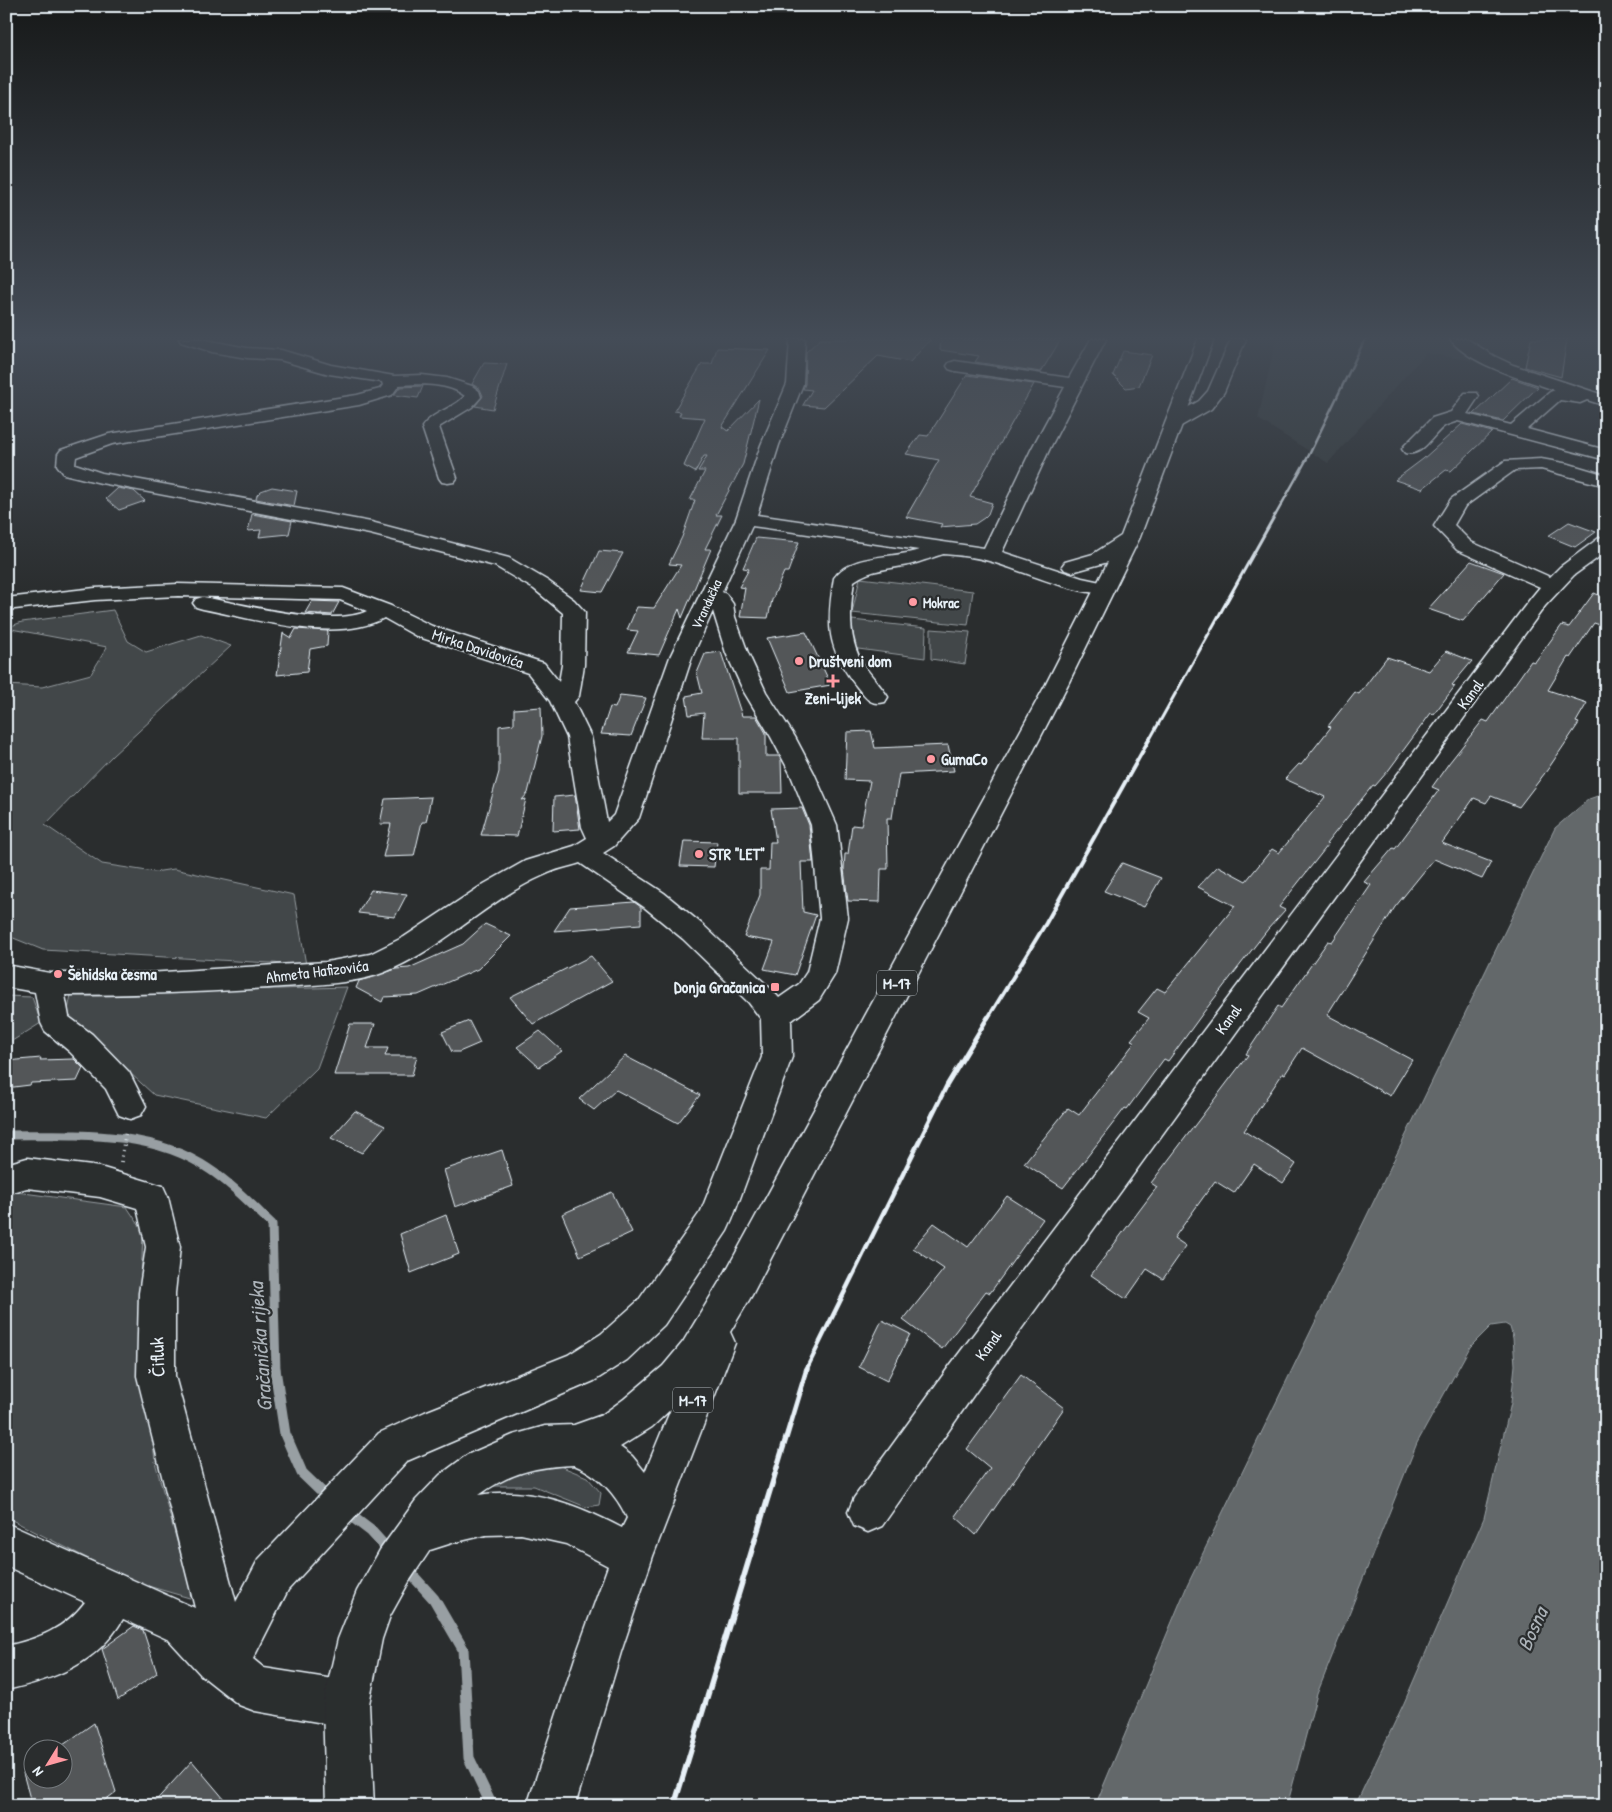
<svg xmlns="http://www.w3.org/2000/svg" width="1612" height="1812" font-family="'Patrick Hand',sans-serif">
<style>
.built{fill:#363a3b}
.green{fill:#424648;stroke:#959ca0}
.water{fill:#63686b;stroke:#989fa3}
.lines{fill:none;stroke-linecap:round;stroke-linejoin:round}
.stream-far1{stroke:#989fa3;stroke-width:9}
.stream{stroke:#989fa3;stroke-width:11}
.building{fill:#535759;stroke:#e8f1f8}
.minor-casing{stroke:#e8f1f8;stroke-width:3}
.major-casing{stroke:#e8f1f8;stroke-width:3}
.path{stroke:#e8f1f8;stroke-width:4;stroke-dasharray:1 4.5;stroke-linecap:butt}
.minor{fill:#2a2d2e;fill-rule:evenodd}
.major{fill:#2a2d2e;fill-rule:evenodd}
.rail-far4{stroke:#e8f1f8;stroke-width:2.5}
.rail-far3{stroke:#e8f1f8;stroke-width:3}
.rail-far2{stroke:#e8f1f8;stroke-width:4}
.rail-far1{stroke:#e8f1f8;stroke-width:4.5}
.rail{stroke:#e8f1f8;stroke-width:5.5}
.poi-dot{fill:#ff9aa2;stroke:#2a2d2e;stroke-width:2}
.labels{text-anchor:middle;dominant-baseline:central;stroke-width:4.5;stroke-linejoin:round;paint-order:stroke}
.far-poi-label{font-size:14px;font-weight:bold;fill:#e8f1f8;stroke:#2a2d2e;text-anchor:start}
.far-street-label{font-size:14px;fill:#e8f1f8;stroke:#2a2d2e}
.shield{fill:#2a2d2e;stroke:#afb6bb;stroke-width:1}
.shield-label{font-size:15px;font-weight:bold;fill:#e8f1f8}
.street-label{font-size:16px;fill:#e8f1f8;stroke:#2a2d2e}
.poi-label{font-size:16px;font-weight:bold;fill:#e8f1f8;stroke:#2a2d2e;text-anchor:start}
.near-street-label{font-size:19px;fill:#e8f1f8;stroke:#2a2d2e}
.near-water-label{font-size:21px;font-style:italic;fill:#acb3b9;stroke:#2a2d2e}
</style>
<rect width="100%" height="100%" fill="#2a2d2e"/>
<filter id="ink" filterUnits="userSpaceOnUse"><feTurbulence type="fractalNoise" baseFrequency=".02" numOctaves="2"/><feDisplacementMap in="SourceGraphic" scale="10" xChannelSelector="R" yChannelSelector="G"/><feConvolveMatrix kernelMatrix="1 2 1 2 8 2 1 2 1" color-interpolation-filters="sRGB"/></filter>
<g filter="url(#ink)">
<path class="built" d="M1276 339H1606V401L1503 366 1426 353 1328 463 1258 419Z"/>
<path class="green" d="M860 578 973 591 968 625 852 613Z
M113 610 128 641 146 652 201 635 231 646 112 756 45 825 102 864 154 872 174 869 294 895 306 965 43 950 6 935V685L42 687 91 674 107 647 6 628 22 622Z
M852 620 926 628 925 658 851 648Z
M931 629 970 632 965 664 931 659Z
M347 987 317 1068 266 1118 154 1095 67 1015 71 995Z
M6 996 32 997 41 1023 12 1041H6Z
M9 1191 127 1207 143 1231 140 1310 155 1462 193 1599 134 1582 6 1517V1195Z
M560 1466 587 1477 601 1493 599 1505 586 1507 534 1486H493L503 1470Z"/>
<path class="water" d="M1606 793V1806H1355L1404 1703 1484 1518 1511 1403 1515 1365 1513 1338 1510 1327 1505 1324 1491 1326 1470 1347 1417 1443 1317 1694 1287 1806H1095L1187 1586 1555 828 1589 799Z"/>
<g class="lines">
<path class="stream-far1" d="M6 1135C73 1135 151 1129 209 1169 232 1184 252 1205 272 1224L276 1370"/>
<path class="stream" d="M275 1369 285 1434 302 1473 329 1499
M346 1512 371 1531 389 1551
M406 1568 434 1599 463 1649 469 1758 492 1806"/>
</g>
<path class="building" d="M820 339H931L910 362 878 356 824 407 803 405 812 390 803 389 805 384 806 352Z
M941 339H1061L1041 372 975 362 979 356 940 350Z
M1531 339H1567L1561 377 1525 367Z
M717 348 770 350 722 427 728 431 759 399 743 464 716 515H722L705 549H711L682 618 679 609 659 655 628 652 638 631 627 630 637 607 654 608 681 565 669 564 682 537 695 500H690L705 471H698L707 456H704L695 472 684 466 705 418 679 416 681 412 674 411 702 364H712Z
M1123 351 1152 355 1139 386 1126 388 1113 375Z
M484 363 507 364 493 409 475 406 483 396 480 389 472 384Z
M967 375 1034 384 970 497 992 503 988 514 984 518 975 524 940 527 942 524 906 517 939 460 906 454 920 435 928 436Z
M1512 378 1538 387 1503 421 1474 414Z
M423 386 418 398 394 395 400 387Z
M1462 424 1492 432 1451 471 1446 470 1422 489 1395 480 1423 459Z
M272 487 297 491 294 506 256 499 257 495 261 491Z
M118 488 134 491 145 501 119 510 106 499Z
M252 514 292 521 289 534 259 537 261 530 248 531Z
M1569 522 1596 532 1575 547 1548 536Z
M756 538 799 542 788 572H784L772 600 768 618 740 617 745 588 739 587 749 569 743 568Z
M599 551 623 553 602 592 581 590Z
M1471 561 1504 573 1463 621 1428 609Z
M1594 593 1606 598V627L1594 623 1570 658 1568 657 1548 690 1587 703 1576 722 1579 723 1548 769 1519 807 1491 796 1486 803 1474 798 1442 843 1491 862 1482 879 1434 859 1395 907 1327 1015 1412 1060 1390 1096 1302 1048 1285 1074 1283 1073 1244 1131 1296 1164 1283 1183 1254 1164 1234 1193 1215 1181 1174 1238 1186 1246 1163 1279 1147 1269 1126 1299 1091 1275 1157 1187 1151 1183 1248 1055 1246 1054 1278 1006 1281 1008 1328 941 1332 942 1371 885 1364 882 1393 848 1395 849 1439 790 1432 787 1449 763 1483 720 1488 722 1531 661 1535 662 1562 625 1569 627Z
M312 601 339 602 332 615 305 613Z
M296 629 328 631 327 646 310 649 307 672 277 675 283 633 291 638Z
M806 632 831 685 790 692 767 638Z
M1446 651 1472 661 1452 685 1455 686 1434 714 1431 713 1388 771 1375 786 1373 785 1326 844 1328 845 1279 907 1285 910 1268 929 1203 1013 1168 1061 1164 1059 1127 1109 1125 1108 1063 1188 1024 1163 1068 1108 1079 1115 1135 1042 1131 1040 1149 1018 1138 1012 1157 988 1165 992 1235 906 1198 887 1218 866 1246 881 1272 849 1279 853 1325 797 1285 779 1299 764 1301 765 1331 727 1328 726 1355 692 1359 694 1387 657 1429 671Z
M721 652 742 716H756L766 733V756H779L781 760 782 793H739V738H702L704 713 689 715 686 696 702 693 697 673 705 654Z
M620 695 646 698 631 736 601 734 610 707 615 708Z
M541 707 542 736 528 793 522 800 526 799 517 836 481 835 499 772V726L514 724V709Z
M871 731 875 748 948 745 954 771 899 774 892 818H887L888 869H881L880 902 848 901 844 869 845 854H848L852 825 861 826 870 781 845 780 847 732Z
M575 795 580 829 553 831 554 797Z
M431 797 426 822H422L414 856 383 857 391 824H380L385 799Z
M802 808 809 825 813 862H801L803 912 816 915 795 975 764 969 774 942 744 937 760 895V870H769L770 842H776L771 809Z
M684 841 717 842 714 867 680 866Z
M1122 863 1161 878 1144 907 1104 891Z
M371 890 407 894 395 917 358 913Z
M634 902 641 907V924L554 931 570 907Z
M485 924 511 936 478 969 418 995 384 997 382 1002 356 988 359 981 396 969 409 968 463 944Z
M591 956 612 981 533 1024 510 997Z
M469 1021 480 1043 459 1052H452L442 1032Z
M350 1024H375L367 1048H388L385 1056H417L412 1075H334Z
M540 1031 562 1051 539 1067 517 1047Z
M625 1056 700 1095 678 1123 616 1090 594 1110 579 1099Z
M41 1058 40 1060 74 1059 83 1068 77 1081 31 1083 30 1085 6 1088V1061Z
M355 1111 385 1126 362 1153 331 1138Z
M502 1150 513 1186 455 1207 444 1170Z
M612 1192 632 1232 580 1256 562 1214Z
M1007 1196 1043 1219 990 1293 986 1291 942 1349 903 1320 944 1269 913 1248 934 1223 968 1247Z
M446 1215 459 1254 411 1273 400 1234Z
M882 1320 910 1334 887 1381 859 1367Z
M1021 1375 1064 1408 976 1535 955 1516 990 1468 967 1449Z
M134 1626 143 1630 157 1673 118 1700 102 1649Z
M94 1723 116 1792 97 1806H32L23 1773 32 1766V1780H62V1750H56Z
M192 1761 230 1806H151Z"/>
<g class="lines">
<defs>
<path id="minor" d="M179 339H201L247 348 281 350 331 365 394 376 422 375 447 378 472 386 479 391 481 397 472 407 439 427 457 478 454 482 448 483 442 482 439 478 422 427C432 412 453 409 465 396 448 382 419 384 399 385L392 395 359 405 112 444 76 457 75 464 102 473 371 522 509 558 548 581 574 600 585 612 584 665 579 696 574 702 591 737 607 822 614 815 670 657 736 519 761 445 787 384 790 339H805L803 384 779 445 757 515 984 548 1032 448 1065 387 955 371 949 369 947 366 949 363 955 361 1069 378 1091 339H1106L1050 448 1002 552 1082 578 1110 584 1113 588 1110 592C1083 599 1019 569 989 561 975 557 958 555 944 554 941 554 916 564 908 565 889 569 871 569 854 581 850 609 847 641 865 667 872 677 881 686 888 697L885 702C870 706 866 698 857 687 827 649 826 625 834 578 851 553 893 559 919 550L752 526 722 592 726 594 733 604 735 617 748 653 766 692 795 737 814 773 837 825 848 918 835 974 819 1000 791 1021 792 1057 732 1220 727 1231 664 1325 627 1360 594 1381 407 1461 288 1590 253 1659 264 1668 346 1681 362 1688 369 1704 362 1720 346 1727 255 1711 239 1705 201 1675 169 1640 123 1619C97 1664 55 1679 6 1690V1646C38 1639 65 1629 85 1602L6 1566V1523L195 1608 137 1376 139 1293 146 1247 137 1208 100 1197 27 1188 6 1194V1164L27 1158 100 1167 163 1186 168 1197 180 1247 175 1293V1376L236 1602 258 1560 379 1433 425 1412 568 1355 601 1334 638 1301 701 1211 762 1057 761 1019 749 1003 683 939 644 907 580 863C568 867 555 869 544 875 487 900 443 949 385 972 354 985 304 985 269 988 201 992 133 995 65 995L69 1017 92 1034 129 1072 146 1106 141 1115 130 1119 119 1115 106 1089 70 1052 45 1031 41 1023 35 992 6 987V965L50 973H147L326 962 370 954 404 937 484 884 525 861 574 846 587 838 582 827 567 737 550 701 528 673 416 636 384 618C337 644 254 619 203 609L196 607 193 603 196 599 203 597C241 604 334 628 367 611L340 600 178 596 95 600 6 610V598L95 588 178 584 343 588 391 606 432 626 544 663 559 682 562 665 563 613 534 589 495 566 370 534 101 483 64 474 57 465 58 454 61 450 109 434 357 395 380 389 383 385 382 382 329 374 280 360 247 358 212 352 181 342ZM713 611 726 653 744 692 771 737 790 773 811 825 820 918 807 972 799 984 779 998 769 987 703 925 664 893 603 853 614 846 639 818 692 657Z
M1231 339H1246L1224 392 1211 409 1181 426H1169L1167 422 1169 418 1199 401 1208 391Z
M1450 339H1467L1494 356 1513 365 1606 396V406L1587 400 1580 403 1560 400 1527 429 1606 450V460L1458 421C1453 423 1447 424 1443 427 1431 437 1422 457 1405 453L1402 449 1405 445 1432 418 1451 412 1465 393H1477L1479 396 1467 414 1511 425 1550 392 1555 390C1527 381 1468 364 1450 339Z
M1541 459 1569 464 1606 475V486L1541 469 1515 470 1465 506 1454 525 1471 542 1550 577 1560 567 1599 538 1606 536V552L1574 575 1545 606 977 1390 882 1526 868 1532 854 1526 848 1512 854 1498 951 1364 1531 598 1540 587 1457 550 1434 526 1451 499 1505 461Z"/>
<path id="major" d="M1198 339H1214L1140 537 1068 684 752 1295 730 1332 735 1343 653 1556 621 1652 575 1806H527L577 1652 608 1566 566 1544 521 1534 486 1535 452 1543 430 1550 410 1580 390 1616 382 1639 369 1704 374 1806H326L323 1704 338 1639 357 1591 380 1550 416 1500 440 1475 467 1455 513 1435 545 1426 574 1425 602 1415 624 1399 663 1366 683 1342 726 1271 1046 684 1108 562 1072 572 1065 570 1062 566 1065 562 1093 554 1121 536ZM671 1409 645 1472 632 1456 620 1447 652 1427ZM574 1465C597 1473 617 1495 627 1518L622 1528C578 1505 530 1486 479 1495 509 1473 537 1466 574 1465Z"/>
</defs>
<use href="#minor" class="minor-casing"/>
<use href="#major" class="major-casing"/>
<path class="path" d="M121 1162 126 1131"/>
<use href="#minor" class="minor"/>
<use href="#major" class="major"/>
<path class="rail-far4" d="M1275 516 1309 455 1365 339"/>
<path class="rail-far3" d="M1150 739 1275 515"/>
<path class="rail-far2" d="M988 1018 1046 923 1150 738"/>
<path class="rail-far1" d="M806 1370 947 1085 988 1017"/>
<path class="rail" d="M674 1806 807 1369"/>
</g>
</g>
<linearGradient id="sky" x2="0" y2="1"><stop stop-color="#171919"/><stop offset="0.57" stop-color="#444c57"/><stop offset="1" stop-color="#444c57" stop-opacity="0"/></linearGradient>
<rect width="1612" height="593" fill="url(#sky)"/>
<g class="poi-dot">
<circle cx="913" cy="602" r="5"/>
<circle cx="799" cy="661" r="5"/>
<path d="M830.5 673.5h5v5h5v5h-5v5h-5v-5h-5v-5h5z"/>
<circle cx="931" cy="759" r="5"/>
<circle cx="699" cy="854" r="5"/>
<circle cx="58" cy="974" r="5"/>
<rect x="770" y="982" width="10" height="10" rx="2.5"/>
</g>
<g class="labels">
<g class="far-poi-label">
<text x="923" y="602">Mokrac</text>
</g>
<g class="far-street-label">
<text transform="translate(706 604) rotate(-65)">Vrandučka</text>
</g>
<g class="shield">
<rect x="877" y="970.5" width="40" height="25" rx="4"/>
<rect x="673" y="1387.5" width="40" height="25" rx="4"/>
</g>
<g class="shield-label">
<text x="897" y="983">M-17</text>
<text x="693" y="1400">M-17</text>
</g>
<g class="street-label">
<text transform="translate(478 648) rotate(18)">Mirka Davidovića</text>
<text transform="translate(1470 694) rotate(-54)">Kanal</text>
<text transform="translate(317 971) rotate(-7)">Ahmeta Hafizovića</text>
<text transform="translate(1228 1019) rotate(-54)">Kanal</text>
<text transform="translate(988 1345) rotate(-54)">Kanal</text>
</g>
<g class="poi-label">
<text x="809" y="661">Društveni dom</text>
<text x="833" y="698" text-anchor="middle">Zeni-lijek</text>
<text x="941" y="759">GumaCo</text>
<text x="709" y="854">STR "LET"</text>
<text x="68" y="974">Šehidska česma</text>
<text x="765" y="987" text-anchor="end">Donja Gračanica</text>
</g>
<g class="near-street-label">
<text transform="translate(157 1357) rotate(-92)">Čifluk</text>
</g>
<g class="near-water-label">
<text transform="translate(260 1347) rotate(-94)">Gračanička rijeka</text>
<text transform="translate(1532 1629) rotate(-66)">Bosna</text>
</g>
</g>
<rect width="1612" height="1812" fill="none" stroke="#2a2d2e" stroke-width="25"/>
<rect x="12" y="12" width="1587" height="1787" fill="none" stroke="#e8f1f8" stroke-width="2" filter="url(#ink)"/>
<g transform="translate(48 1764) rotate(233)"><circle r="24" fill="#2a2d2e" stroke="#767b7f"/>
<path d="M0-4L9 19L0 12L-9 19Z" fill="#ff9aa2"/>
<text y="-8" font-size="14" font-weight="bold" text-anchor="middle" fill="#e8f1f8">N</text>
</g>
</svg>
